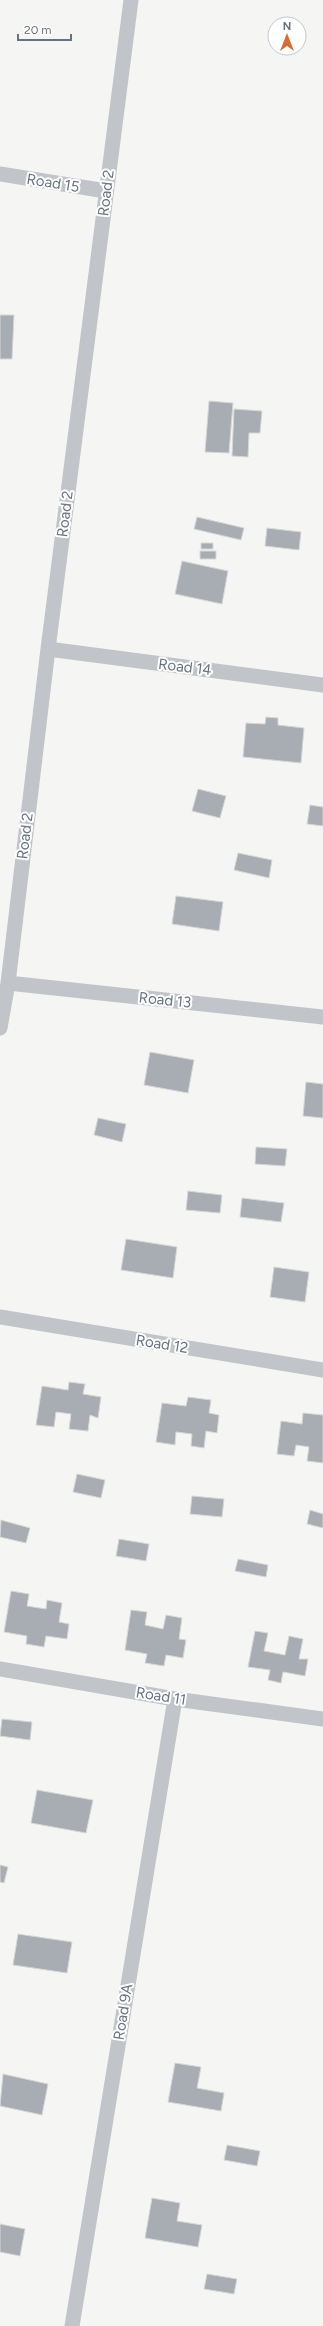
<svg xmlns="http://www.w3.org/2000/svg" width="323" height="2326" font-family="Figtree,sans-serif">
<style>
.building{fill:#a8adb4;stroke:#d7d7d5}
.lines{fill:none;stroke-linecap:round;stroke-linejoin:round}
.street{stroke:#c1c4c8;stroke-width:15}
.labels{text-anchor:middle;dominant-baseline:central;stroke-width:4;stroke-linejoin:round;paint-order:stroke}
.street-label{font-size:15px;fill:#677281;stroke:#fff}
</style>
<rect width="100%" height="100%" fill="#f5f6f3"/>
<path class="building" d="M0 315H14L12 359H0Z
M209 401 233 403 229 453 205 452Z
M234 409 262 411 260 433H249L248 457 232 456Z
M197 517 244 528 241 540 194 529Z
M267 528 301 532 299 550 265 546Z
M201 543H213V549H201Z
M200 551H216V559H200Z
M182 561 228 571 222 604 175 594Z
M266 717 278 718V725L304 728 301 763 243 757 246 723 265 724Z
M198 789 226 796 220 818 192 811Z
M310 805 323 807V826L307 824Z
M238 853 272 860 269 878 234 870Z
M176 896 223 902 219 931 172 924Z
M150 1052 194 1060 188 1093 144 1085Z
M306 1082 323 1084V1118L303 1116Z
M98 1118 126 1124 122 1142 94 1135Z
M256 1147 287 1149 285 1166 255 1164Z
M188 1191 222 1195 220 1213 186 1210Z
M242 1198 284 1203 281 1222 240 1217Z
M126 1239 177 1247 173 1278 121 1270Z
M274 1267 309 1272 305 1302 270 1297Z
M69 1382 85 1384 83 1394 101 1397 98 1418 90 1415 88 1431 69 1429 71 1414 56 1412 54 1427 36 1425 42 1386 68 1390Z
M188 1397 211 1400 209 1413 219 1415 217 1433 206 1431 204 1448 191 1446 192 1434 176 1432 175 1445 156 1442 162 1403 186 1406Z
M303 1413 323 1415V1463L307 1461 309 1447 296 1445 294 1456 277 1454 281 1421 302 1424Z
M77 1474 105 1480 101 1498 73 1492Z
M192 1496 224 1499 222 1517 190 1514Z
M310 1510 323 1514V1528L307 1524Z
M1 1520 30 1528 26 1543 0 1537Z
M119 1539 149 1544 146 1561 116 1556Z
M238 1559 268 1565 266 1577 235 1571Z
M11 1591 29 1594 27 1606 46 1609 47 1600 62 1603 59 1622 69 1624 67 1639 46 1636 44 1647 26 1644 27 1636 4 1632Z
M131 1610 147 1612 145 1625 163 1629 166 1615 182 1618 179 1639 186 1640 183 1658 166 1655 164 1666 145 1663 147 1654 125 1650Z
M255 1631 268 1633 264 1651 285 1655 289 1636 303 1639 299 1659H308L305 1676 283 1672 281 1683 268 1680 270 1670 248 1667Z
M2 1719 32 1722 30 1740 0 1736Z
M37 1790 93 1800 86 1833 31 1823Z
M0 1865 8 1867 4 1883 0 1882Z
M18 1934 72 1942 67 1973 13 1965Z
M175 2063 201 2067 197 2088 224 2093 221 2111 168 2102Z
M3 2074 48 2084 42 2115 0 2106Z
M227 2145 260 2151 257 2166 224 2160Z
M152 2198 180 2203 177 2221 202 2225 198 2247 145 2238Z
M0 2224 25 2229 20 2256 0 2252Z
M207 2274 237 2279 234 2294 204 2289Z"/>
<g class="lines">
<path class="street" d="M0 174 106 191
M48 649 323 685
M8 983 323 1017
M0 1028 8 983 48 649 131 0
M0 1317 323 1370
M0 1669 175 1699 323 1719
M72 2326 175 1699"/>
</g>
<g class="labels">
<g class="street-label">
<text transform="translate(53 183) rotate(9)">Road 15</text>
<text transform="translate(106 193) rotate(-83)">Road 2</text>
<text transform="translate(65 514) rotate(-83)">Road 2</text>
<text transform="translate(185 667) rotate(7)">Road 14</text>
<text transform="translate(25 836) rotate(-83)">Road 2</text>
<text transform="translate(165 1000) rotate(6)">Road 13</text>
<text transform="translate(162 1344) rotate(9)">Road 12</text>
<text transform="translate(161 1696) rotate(9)">Road 11</text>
<text transform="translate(123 2012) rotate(-81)">Road 9A</text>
</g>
</g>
<g transform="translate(287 36)"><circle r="19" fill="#ffffff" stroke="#c2c7cd"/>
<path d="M0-3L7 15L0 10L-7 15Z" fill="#d76c32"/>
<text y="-6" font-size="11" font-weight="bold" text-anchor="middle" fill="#677281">N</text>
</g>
<path d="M18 34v6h53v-6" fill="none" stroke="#677281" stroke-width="2"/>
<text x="24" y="34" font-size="12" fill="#677281" stroke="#ffffff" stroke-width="3" paint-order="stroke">20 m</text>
</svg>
